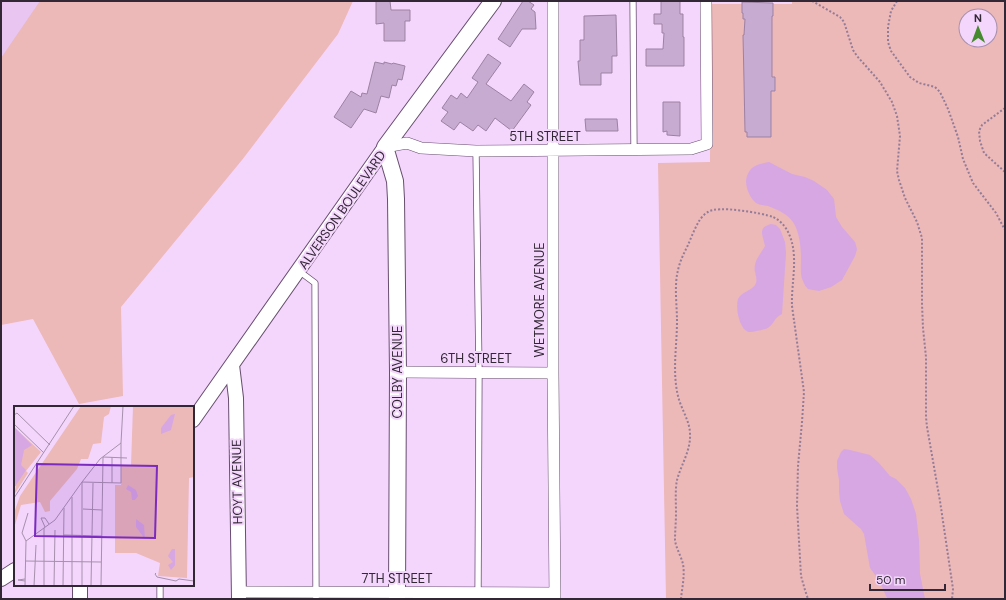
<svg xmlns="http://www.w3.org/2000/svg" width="1006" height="600" font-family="'DM Sans',sans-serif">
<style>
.built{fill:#e8c6f1}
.green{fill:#ecb8b8;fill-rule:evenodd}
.water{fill:#d6a7e3}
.building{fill:#c8abd0;stroke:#9d81a4}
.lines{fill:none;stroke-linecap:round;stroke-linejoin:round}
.service-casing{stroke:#684e6f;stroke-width:7}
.minor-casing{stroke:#684e6f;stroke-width:12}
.tertiary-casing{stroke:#684e6f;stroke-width:16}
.secondary-casing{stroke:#684e6f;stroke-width:18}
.path{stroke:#927d97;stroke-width:2;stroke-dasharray:2 2;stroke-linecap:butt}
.service{stroke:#fff;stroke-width:5.5}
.minor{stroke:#fff;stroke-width:11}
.tertiary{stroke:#fff;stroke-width:14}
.secondary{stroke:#fff;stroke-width:16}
.labels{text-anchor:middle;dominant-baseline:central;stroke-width:4;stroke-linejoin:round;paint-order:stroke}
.street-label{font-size:13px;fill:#322735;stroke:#f4d6fc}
.inset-road{fill:none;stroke:#a690ac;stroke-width:1}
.view{fill:#7b2cbf;fill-opacity:0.15;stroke:#7b2cbf;stroke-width:2}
.inset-edge{fill:none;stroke:#322735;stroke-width:2}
</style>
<rect width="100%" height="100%" fill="#f4d6fc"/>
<path class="built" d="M1 1H42L1 60Z"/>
<path class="green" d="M40 1H353L338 34 242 160 121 307 123 396 79 404 33 319 1 325V58Z
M792 1H1005V599H666L658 163 710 162 711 4H792ZM966 16H990V40H966Z"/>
<path class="water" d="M769 162 792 174 805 177 814 181 827 190 834 199 836 217 842 227 855 242 857 249 855 256 842 280 831 287 819 291 808 289C806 287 804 284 803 281 800 275 801 267 801 260 801 248 800 233 793 222 788 214 776 209 768 206 764 205 759 205 756 203 749 197 744 184 747 176 751 165 759 164 769 162Z
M771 224 776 225 780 229 785 242 786 253 782 314C774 318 775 322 769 327 765 330 756 331 751 332 740 333 735 308 738 299 742 291 753 291 756 283 758 277 753 271 755 265 756 258 762 252 765 246 763 235 757 228 771 224Z
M844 449 850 450 870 455 879 463 890 476 896 479 905 488 911 499 916 514 919 541 920 574 925 599H888L886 596 879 580 870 568 864 534 861 529 844 514 840 501 839 491V480L837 468V461L841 452Z"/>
<path class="building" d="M376 1H390L391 10H410V21H405V41H384V23L376 24Z
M523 1H528L534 5 531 9 535 12 536 29H522L510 47 498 39Z
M661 1H680V14H683V37H684V66H646V49H663L664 33H662V24H654V14H661Z
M742 2 773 3V16H772V77H775V91H771V137H747V132H745L744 81 743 35H744L745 19H743V13H742Z
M616 15 617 56H612V73H601V85H580L578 61H580V40H584V16Z
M488 54 501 63 486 84 511 101 524 84 534 92 527 102 531 105 512 131 495 118 486 131 478 125 473 131 460 122 454 130 441 121 448 112 442 108 451 95 457 99 461 93 467 98 478 82 472 78Z
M375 62 384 64V62L392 64 393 63 405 66 402 80 398 79 396 86 392 85 389 98 381 96 376 113 364 109 351 128 334 117 351 91 361 97 362 93 367 94Z
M663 102H680V136L667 135V131L663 132Z
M585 119H617L618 131H586Z"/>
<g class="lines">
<defs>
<path id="service" d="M633 1 634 150
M476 151 479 372 478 599
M299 271 315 283 316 599
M160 599V585"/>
<path id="minor" d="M553 1V373L555 599
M385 147 407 143 421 148 476 151 691 149 707 144 706 1
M398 372 553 373
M239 592 555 593"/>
<path id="tertiary" d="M232 365 236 398 239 599
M193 420 385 147
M1 579 15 570
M80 599V585"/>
<path id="secondary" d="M397 599 398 372 396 199 395 181 385 147 493 1"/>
</defs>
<use href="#service" class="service-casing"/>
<use href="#minor" class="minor-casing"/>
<use href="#tertiary" class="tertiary-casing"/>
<use href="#secondary" class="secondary-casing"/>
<path class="path" d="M812 1 840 17 844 22 853 50 857 56 880 82 892 102 897 116 900 136 897 171 899 180 905 198 917 222 922 238V304L923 328 926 357V417L927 427 940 501 953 589 952 599
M897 1 891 11 888 27V42L891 51 910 77 919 83 935 87 940 92 948 109 958 137 963 159 973 183 996 213 1005 230
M1005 108 982 125 979 131 980 141 984 153 1005 172
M681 599C682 588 685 576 683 564 681 556 676 548 675 540 675 531 676 522 676 513 676 502 675 490 677 480 681 465 691 450 690 434 690 421 681 409 678 396 672 371 677 346 677 321 677 305 674 286 678 270 680 261 684 253 688 245 691 238 694 230 698 223 700 219 704 214 708 212 717 205 762 213 773 217 780 220 786 227 789 234 799 256 791 283 792 306L804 392 802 422 798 466 797 506 801 576 805 590 808 599"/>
<use href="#service" class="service"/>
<use href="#minor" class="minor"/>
<use href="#tertiary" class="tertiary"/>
<use href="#secondary" class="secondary"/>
</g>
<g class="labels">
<g class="street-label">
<text x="545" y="136">5TH STREET</text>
<text transform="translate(342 210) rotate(-55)">ALVERSON BOULEVARD</text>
<text transform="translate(539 300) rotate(-90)">WETMORE AVENUE</text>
<text x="476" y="358">6TH STREET</text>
<text transform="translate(397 372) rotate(-90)">COLBY AVENUE</text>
<text transform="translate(237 482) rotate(-91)">HOYT AVENUE</text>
<text x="397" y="578">7TH STREET</text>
</g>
</g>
<g transform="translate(14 406)">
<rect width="180" height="180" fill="#f4d6fc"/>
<path d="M67 0H97L95 8 90 11 87 37 79 38 74 53H67L63 63 36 95V105L31 106 26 96 7 99 0 122V107L6 90ZM119 0H180V71L175 72 173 172 144 170 146 157 122 147H101V79H107V60H117ZM0 21 27 46 12 65 14 67 0 89 2 80 0 81Z" fill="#ecb8b8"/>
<path d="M161 8 157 24 147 28V22L157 9ZM0 21 18 39 10 44 7 59 12 64 0 82ZM114 79 122 84 124 90 121 94H118L117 86 112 83ZM122 113 130 119 131 133 122 121ZM161 143V159L157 164 154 159 159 156 154 150 158 143Z" fill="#d6a7e3"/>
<path class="inset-road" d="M0 9 3 7 36 39M0 18 30 47M98 77V51M58 91V180M0 92 60 0M69 103 88 104M31 121 27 112H31L35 118M30 122V180M50 129 88 130M12 135 41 114 68 76 107 77V37M12 135 8 127 14 107M11 155 87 156M142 167 141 168 143 171 162 175M11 175 4 174 11 173M162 175 165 173 180 175M11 180 12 135M20 180 22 139M40 180 41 124M49 180 50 102M68 180V76L86 53 107 37 109 0M77 180 79 77M87 180 89 51 113 52"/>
<path class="view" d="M23 58 143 60 141 132 21 130Z"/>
<rect width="180" height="180" class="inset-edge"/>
</g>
<rect width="1006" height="600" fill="none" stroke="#322735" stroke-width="4"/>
<g transform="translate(978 28) rotate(359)"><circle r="19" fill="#f4d6fc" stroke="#a690ac"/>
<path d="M0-3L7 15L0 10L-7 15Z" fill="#468a2f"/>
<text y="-6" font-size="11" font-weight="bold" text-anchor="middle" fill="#322735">N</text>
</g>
<path d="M870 584v6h75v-6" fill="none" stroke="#322735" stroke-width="2"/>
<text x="876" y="584" font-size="12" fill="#322735" stroke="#f4d6fc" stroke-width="3" paint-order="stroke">50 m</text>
</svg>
